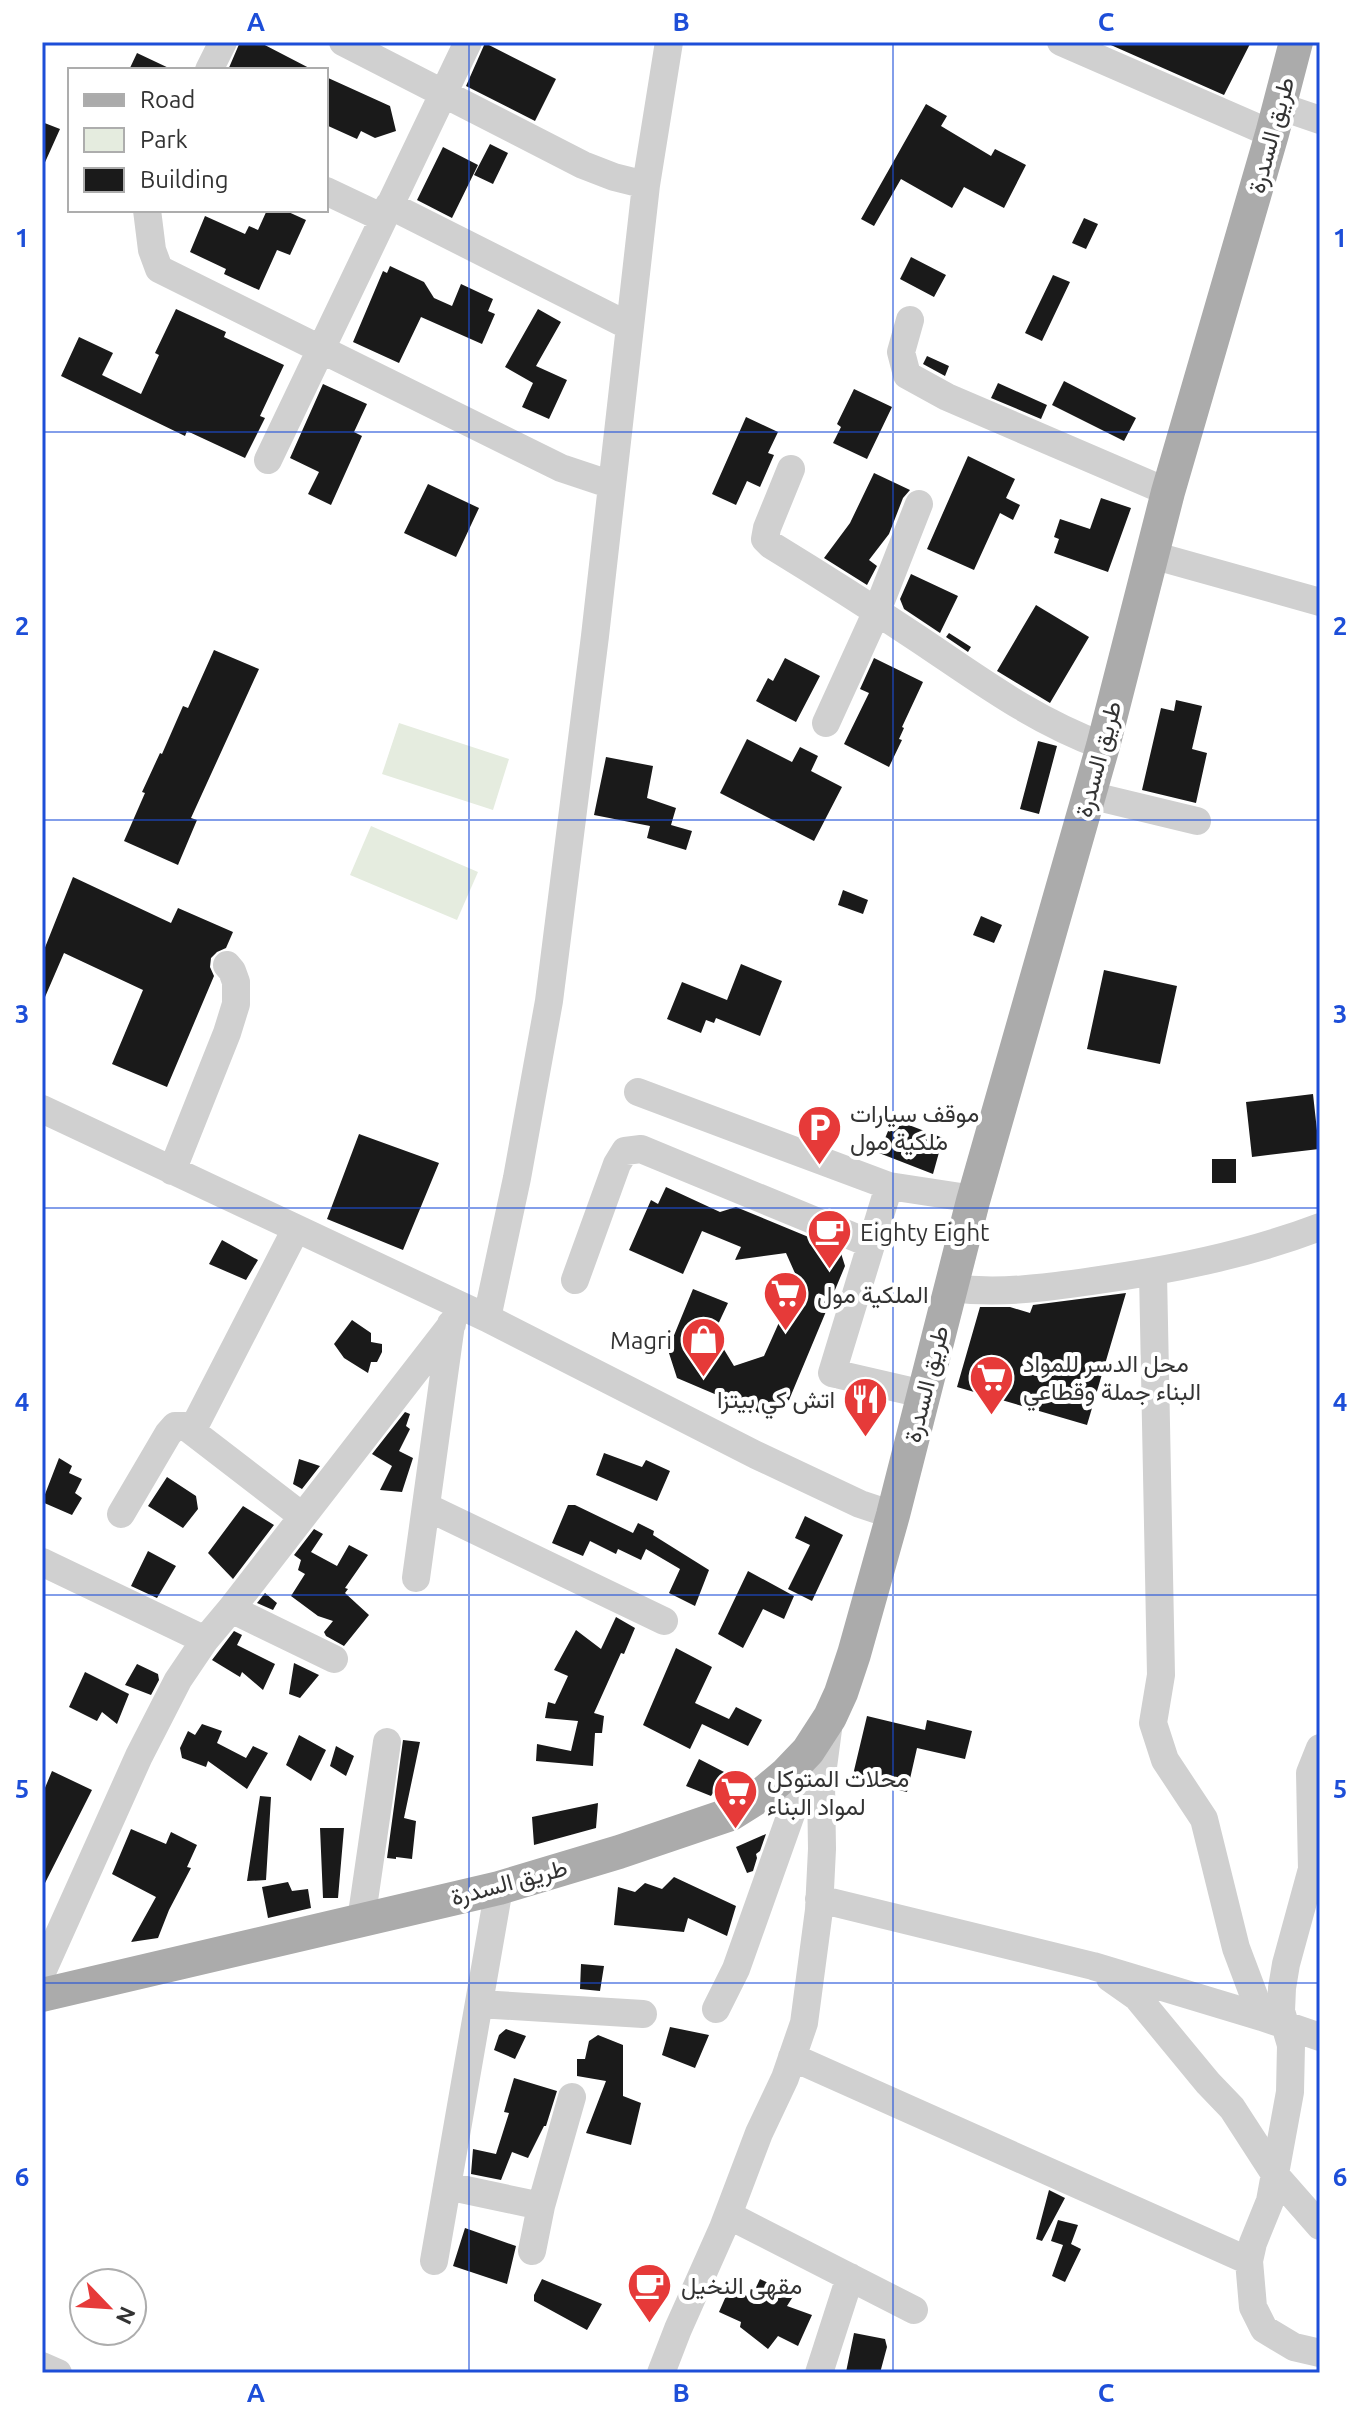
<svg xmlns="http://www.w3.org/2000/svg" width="1362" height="2415" font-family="Ubuntu,Vazirmatn,sans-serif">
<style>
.green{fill:#e5ecdf}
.building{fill:#1a1a1a}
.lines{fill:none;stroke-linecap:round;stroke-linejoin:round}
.minor{stroke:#d0d0d0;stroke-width:28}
.major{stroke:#ababab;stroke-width:34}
.grid{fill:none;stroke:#1d4ed8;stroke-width:2;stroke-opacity:0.55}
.labels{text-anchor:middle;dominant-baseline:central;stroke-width:8;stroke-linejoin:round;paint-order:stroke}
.street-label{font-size:24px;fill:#333;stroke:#fff}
.poi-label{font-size:24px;fill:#333;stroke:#fff;text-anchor:start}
.neatline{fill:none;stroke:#1d4ed8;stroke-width:3}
.grid-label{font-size:26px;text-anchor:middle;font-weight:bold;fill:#1d4ed8}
</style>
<rect width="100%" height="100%" fill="#fff"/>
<path class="green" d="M399 723 509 759 493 810 382 774Z
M371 826 478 872 457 920 350 875Z"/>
<path class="building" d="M240 42H259L313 70H228Z
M1104 42H1251L1224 95Z
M485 43 556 79 535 121 466 86Z
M137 53 173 70H129Z
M326 77 390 106 396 131 375 138 361 131 357 139 326 125Z
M926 104 947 116 941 126 991 156 995 149 1026 165 1004 208 964 187 952 208 901 179 874 226 861 219Z
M42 122 60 129 42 169Z
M490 144 508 153 493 184 474 175Z
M443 147 478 165 452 218 417 200Z
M267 210H284L306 220 290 255 277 250 259 290 224 274 226 269 190 252 205 216 245 234 249 226 258 230Z
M1084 218 1098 224 1086 249 1072 243Z
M911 257 946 275 934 297 900 279Z
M390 266 424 282 434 298 452 306 461 284 493 299 488 311 495 314 482 344 421 317 399 363 353 342 383 271 387 273Z
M1053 275 1070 282 1042 341 1025 333Z
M176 309 226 332 224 337 284 365 260 416 265 418 245 458 187 431 185 436 61 376 79 337 113 353 102 375 141 394 159 355 155 353Z
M538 309 561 322 536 366 567 380 549 419 522 407 533 383 505 367Z
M927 356 949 366 945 376 923 364Z
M1064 381 1136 418 1124 441 1052 405Z
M998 383 1047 405 1041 419 991 398Z
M323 384 367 404 354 432 362 436 331 505 308 494 319 472 290 458Z
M854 389 892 407 867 459 833 443 841 427 837 424Z
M746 417 778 432 768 453 774 455 760 487 747 481 736 505 712 494Z
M968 456 1015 479 1006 498 1020 505 1013 520 1000 513 974 570 927 549Z
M874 473 910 490 903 498 889 534 869 560 877 566 867 585 824 558 850 523Z
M428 484 479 508 456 557 404 533Z
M1101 498 1131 508 1108 572 1054 553 1059 539 1054 537 1060 519 1090 529Z
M911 574 958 596 940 633 904 609 900 599Z
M1036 605 1089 637 1050 703 997 671Z
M949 633 971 647 968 652 946 637Z
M214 650 259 669 191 818 197 820 178 865 124 841 145 793 142 792 160 753 162 754 183 706 188 708Z
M785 658 820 676 796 722 756 701 768 678 773 681Z
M874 658 923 682 902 727 904 728 899 739 902 740 889 767 844 744 869 693 860 689Z
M1176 700 1202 706 1192 749 1207 753 1196 803 1142 790 1161 708 1174 711Z
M747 739 792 762 800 747 818 756 811 771 842 787 814 841 720 793Z
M1038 741 1057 746 1039 814 1020 809Z
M606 757 653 766 647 798 676 808 671 825 692 831 686 850 647 838 650 826 594 815Z
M73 877 171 923 178 908 233 932 226 948 217 952 211 958 210 967 214 976 167 1087 112 1064 143 990 64 953 42 1004V955Z
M843 890 868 900 863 914 838 905Z
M981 916 1002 925 994 943 973 935Z
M741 964 782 981 760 1036 716 1018 714 1023 706 1020 701 1033 667 1019 682 982 727 1000Z
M1104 970 1177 986 1160 1064 1087 1049Z
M1313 1094 1319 1149 1252 1157 1246 1102Z
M893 1119 943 1138 933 1174 879 1153Z
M359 1134 439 1163 403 1250 327 1219Z
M1212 1159H1236V1183H1212Z
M666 1187 720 1212 736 1207 840 1250 845 1266 789 1400 764 1415 677 1378 668 1350 693 1289 728 1303 714 1333 734 1366 764 1356 798 1280 786 1253 735 1260 741 1247 702 1231 683 1274 629 1250 651 1200 658 1204Z
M222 1240 258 1260 246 1280 209 1264Z
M1126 1293 1087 1425 957 1387 980 1307H1010L1030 1313 1033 1305Z
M352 1320 371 1333V1342L382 1344V1352L377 1362H371L368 1373 344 1358 334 1344Z
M405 1412 410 1414 406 1426 410 1429 399 1451 413 1458 402 1492 380 1490 392 1466 372 1454Z
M604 1453 642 1467 646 1460 670 1471 657 1501 596 1475Z
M59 1458 72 1466 69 1473 82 1479 75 1493 82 1498 72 1515 42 1502Z
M299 1459 320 1466 302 1489 293 1484Z
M167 1477 196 1496 198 1509 183 1528 148 1506Z
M568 1505H575L633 1533 638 1523 654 1531 653 1535 709 1570 695 1606 669 1593 680 1569 646 1549 641 1560 618 1549 616 1554 590 1541 583 1556 552 1543Z
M243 1506 274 1525 233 1579 208 1553Z
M805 1516 843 1535 812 1601 788 1589 810 1545 795 1538Z
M314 1529 323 1534 311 1552 337 1566 349 1545 368 1555 345 1588 348 1589 345 1593 369 1615 344 1646 326 1636 324 1632 333 1621 318 1616 291 1596 305 1574 298 1570 301 1560 294 1555Z
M148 1551 176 1566 157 1598 131 1586Z
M748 1571 794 1596 784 1619 763 1609 743 1648 718 1634Z
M265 1593 277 1603 273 1610 257 1603Z
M616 1617 635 1628 624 1654 621 1653 594 1713 604 1716 602 1733H595L593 1766 536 1761 537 1744 571 1751 578 1721 545 1718 548 1702 555 1704 568 1676 554 1670 576 1630 601 1649Z
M234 1631 242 1635 237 1645 275 1664 263 1690 242 1672 240 1677 212 1660Z
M676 1648 712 1667 695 1703 729 1719 736 1707 762 1720 748 1746 702 1724 690 1749 643 1725Z
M294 1663 319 1675 300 1698 289 1694Z
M137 1664 158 1674 159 1680 151 1695 125 1685Z
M85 1672 129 1694 117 1724 102 1712 97 1721 69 1707Z
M867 1716 925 1730 927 1720 972 1731 965 1759 917 1748 907 1792 852 1779Z
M202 1724 222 1731 217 1743 246 1758 253 1746 268 1753 247 1789 208 1761 206 1767 182 1758 180 1748 188 1731 195 1735Z
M299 1735 326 1750 311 1781 286 1765Z
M403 1740 420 1742 404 1818 416 1821 412 1859 396 1857V1859L387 1858Z
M336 1746 354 1756 346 1776 330 1766Z
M699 1759 726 1773 711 1796 686 1786Z
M52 1771 92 1790 42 1889V1795Z
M260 1796 271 1797 266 1880 247 1881Z
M598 1803 596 1828 534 1845 532 1817Z
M320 1828H344L338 1898H323Z
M131 1829 166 1844 171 1832 197 1845 187 1867 191 1868 169 1910 158 1938 131 1942 156 1897 112 1874Z
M766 1834 760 1851 756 1854 757 1858 753 1871 747 1873 736 1847Z
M674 1877 736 1906 727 1936 688 1918 684 1932 614 1925 618 1887 635 1892 645 1883 662 1889Z
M288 1882 292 1891 308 1889 311 1908 268 1918 262 1887Z
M581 1964 604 1966 600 1991 580 1989Z
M670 2027 709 2035 695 2068 662 2055Z
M506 2029 526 2036 515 2059 494 2050 499 2035Z
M598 2035 623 2045V2096L641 2103 631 2145 586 2133 606 2081 577 2076V2059H585L589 2041Z
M514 2078 557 2091 546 2126H544L528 2158 512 2152 501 2180 471 2174 473 2149 496 2154 509 2113 504 2112Z
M1049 2190 1065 2198 1042 2241 1036 2239Z
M1058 2220 1078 2225 1071 2244 1081 2249 1065 2282 1052 2276 1063 2245 1051 2241Z
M465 2228 516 2246 507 2284 453 2266Z
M542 2279 602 2304 587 2330 534 2301V2295Z
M760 2279 794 2295 787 2306 812 2315 798 2346 778 2336 768 2349 740 2327 741 2322 719 2312 730 2287 751 2298Z
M854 2333 885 2339 887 2347 880 2373 846 2372Z"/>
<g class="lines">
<path class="minor" d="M343 42 583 165 614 177 646 185
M1061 42 1272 134
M209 70 223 42
M1279 106 1320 120
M326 191 383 218
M389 205 629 326
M147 210 152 250 159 269 561 468 612 485
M910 320 901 352 907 375 947 397 1168 492
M268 460 468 42
M791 469 767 528 765 539 771 545C820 575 869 606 917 638 980 680 1031 719 1103 746
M1152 555 1320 602
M826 723 877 611 919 504
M1089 795 1197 821
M638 1092 889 1186 974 1199
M42 1109 487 1318 756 1455 860 1504 893 1515
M172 1171 227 1033 236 1004V982L232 971 227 965
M889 1186 832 1373 923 1394
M1153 1273 1161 1675 1153 1723 1165 1760 1204 1819 1236 1948 1262 2017
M575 1280 617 1164 625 1151 641 1149 871 1244
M951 1288C999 1294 1044 1288 1092 1281 1170 1270 1246 1255 1320 1227
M487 1318 517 1178 549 1001 595 636 646 185 669 42
M192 1431 296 1229
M427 1507 664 1621
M121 1514 168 1434 175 1426H185L302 1516
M42 1562 205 1640
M416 1578 451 1324
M231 1609 334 1659
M1320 1748 1310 1773 1312 1869 1286 1964 1282 1988 1281 2011 1291 2045 1290 2092 1270 2201 1253 2243 1249 2261 1253 2307 1264 2329 1294 2347 1320 2353
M819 1899 1093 1966 1262 2017 1320 2037
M361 1921 387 1742
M42 1972 139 1756 178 1680 205 1640 231 1609 452 1324
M1110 1978 1137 1997 1208 2083 1232 2108 1276 2176 1320 2226
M479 2004 643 2014
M716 2009 736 1969 801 1786
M792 2057 1249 2261
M447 2186 541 2206
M728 2215 914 2310
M532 2251 541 2206 572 2097
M434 2261 499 1888
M42 2366 58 2373
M661 2373 678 2329 723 2228 759 2133 785 2078 804 2023 819 1910 822 1849 821 1782 829 1722
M819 2373 850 2277"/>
<path class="major" d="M42 1995 499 1888 619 1852 731 1814 761 1795 786 1774 808 1751 830 1717 841 1693 854 1654 893 1515 973 1201 1103 746 1168 492 1272 134 1296 42"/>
</g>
<path class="grid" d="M469 42V2373M893 42V2373M42 432H1320M42 820H1320M42 1208H1320M42 1595H1320M42 1983H1320"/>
<defs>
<symbol id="parking-pin" viewBox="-11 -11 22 30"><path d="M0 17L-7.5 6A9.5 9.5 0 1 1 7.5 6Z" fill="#e63a39" stroke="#fff"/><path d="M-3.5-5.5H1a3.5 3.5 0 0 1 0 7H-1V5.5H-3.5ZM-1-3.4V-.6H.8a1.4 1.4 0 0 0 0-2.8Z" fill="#fff"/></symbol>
<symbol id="cafe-pin" viewBox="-11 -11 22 30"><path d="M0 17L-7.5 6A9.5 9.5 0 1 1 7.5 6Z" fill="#e63a39" stroke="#fff"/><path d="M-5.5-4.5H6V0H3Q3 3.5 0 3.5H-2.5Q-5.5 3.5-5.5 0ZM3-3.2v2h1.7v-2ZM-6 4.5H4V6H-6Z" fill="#fff"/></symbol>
<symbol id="supermarket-pin" viewBox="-11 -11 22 30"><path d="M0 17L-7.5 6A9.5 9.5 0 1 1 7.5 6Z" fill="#e63a39" stroke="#fff"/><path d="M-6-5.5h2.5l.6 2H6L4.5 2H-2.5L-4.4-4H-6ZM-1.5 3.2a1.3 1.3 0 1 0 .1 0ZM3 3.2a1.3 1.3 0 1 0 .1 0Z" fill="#fff"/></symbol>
<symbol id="shop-pin" viewBox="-11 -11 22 30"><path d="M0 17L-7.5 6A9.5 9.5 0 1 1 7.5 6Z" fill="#e63a39" stroke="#fff"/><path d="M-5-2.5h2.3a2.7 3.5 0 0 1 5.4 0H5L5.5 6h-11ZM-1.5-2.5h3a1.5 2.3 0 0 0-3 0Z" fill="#fff"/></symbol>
<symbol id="restaurant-pin" viewBox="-11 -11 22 30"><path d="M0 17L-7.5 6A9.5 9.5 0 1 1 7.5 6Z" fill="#e63a39" stroke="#fff"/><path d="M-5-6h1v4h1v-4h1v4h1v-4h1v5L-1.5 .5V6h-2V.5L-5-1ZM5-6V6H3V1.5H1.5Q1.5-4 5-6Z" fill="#fff"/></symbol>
</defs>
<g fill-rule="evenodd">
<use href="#parking-pin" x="794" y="1102" width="51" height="69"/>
<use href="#cafe-pin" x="804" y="1206" width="51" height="69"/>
<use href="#supermarket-pin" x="760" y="1268" width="51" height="69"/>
<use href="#shop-pin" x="678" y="1314" width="51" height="69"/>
<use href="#supermarket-pin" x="966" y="1352" width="51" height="69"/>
<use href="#restaurant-pin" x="840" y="1374" width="51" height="69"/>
<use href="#supermarket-pin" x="710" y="1766" width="51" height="69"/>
<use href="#cafe-pin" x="624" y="2260" width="51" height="69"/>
</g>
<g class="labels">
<g class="street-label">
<text transform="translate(1271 135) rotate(-75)">طريق السدرة</text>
<text transform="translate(1098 759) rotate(-75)">طريق السدرة</text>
<text transform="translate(926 1384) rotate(-76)">طريق السدرة</text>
<text transform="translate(509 1882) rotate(-15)">طريق السدرة</text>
</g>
<g class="poi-label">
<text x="850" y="1113">موقف سيارات<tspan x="850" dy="28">ملكية مول</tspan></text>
<text x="860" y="1232">Eighty Eight</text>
<text x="817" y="1294">الملكية مول</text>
<text x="672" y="1340" text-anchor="end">Magri</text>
<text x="1023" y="1363">محل الدسر للمواد<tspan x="1023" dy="28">البناء جملة وقطاعي</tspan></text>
<text x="835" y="1399" text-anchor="end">اتش كي بيتزا</text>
<text x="767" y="1778">محلات المتوكل<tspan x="767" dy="28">لمواد البناء</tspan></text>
<text x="681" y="2285">مقهى النخيل</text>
</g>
</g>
<rect width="1362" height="2415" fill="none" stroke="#ffffff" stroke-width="88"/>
<rect x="68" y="68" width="260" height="144" fill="#ffffff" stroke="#adadad" stroke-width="2"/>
<rect x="84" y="94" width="40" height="12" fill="#ababab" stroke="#adadad" stroke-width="2"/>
<text x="140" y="108" font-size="24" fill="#333333">Road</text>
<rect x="84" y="128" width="40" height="24" fill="#e5ecdf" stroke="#adadad" stroke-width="2"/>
<text x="140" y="148" font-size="24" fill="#333333">Park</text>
<rect x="84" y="168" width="40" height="24" fill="#1a1a1a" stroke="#adadad" stroke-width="2"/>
<text x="140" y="188" font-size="24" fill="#333333">Building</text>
<g transform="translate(108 2307) rotate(115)"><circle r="38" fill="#ffffff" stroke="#adadad" stroke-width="2"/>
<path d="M0-6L14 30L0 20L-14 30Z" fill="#e63a39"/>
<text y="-12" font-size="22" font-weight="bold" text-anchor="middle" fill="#333333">N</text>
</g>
<rect x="44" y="44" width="1274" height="2327" class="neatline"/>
<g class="grid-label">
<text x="256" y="31">A</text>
<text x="681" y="31">B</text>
<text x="1106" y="31">C</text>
<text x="22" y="247">1</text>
<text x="1340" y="247">1</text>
<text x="22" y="635">2</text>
<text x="1340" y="635">2</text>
<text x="22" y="1023">3</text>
<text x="1340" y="1023">3</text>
<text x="22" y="1411">4</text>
<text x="1340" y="1411">4</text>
<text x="22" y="1798">5</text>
<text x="1340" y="1798">5</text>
<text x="22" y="2186">6</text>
<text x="1340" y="2186">6</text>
<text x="256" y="2402">A</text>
<text x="681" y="2402">B</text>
<text x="1106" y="2402">C</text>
</g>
</svg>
